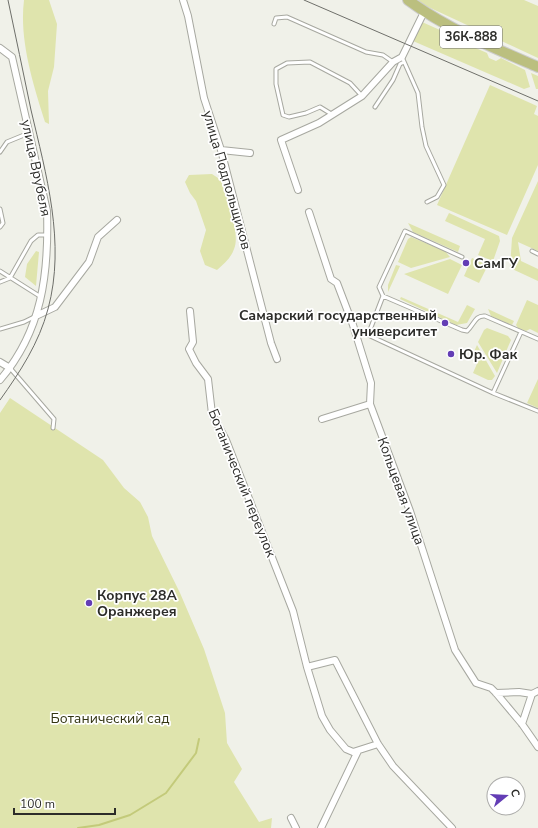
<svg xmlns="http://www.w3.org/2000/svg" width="538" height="828" font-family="'Nunito Sans',sans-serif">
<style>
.green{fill:#dfe4ad}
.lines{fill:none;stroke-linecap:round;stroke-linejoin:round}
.stream{stroke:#c3ca7a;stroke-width:2}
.service-casing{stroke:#a7a8a0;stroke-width:5}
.minor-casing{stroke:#a7a8a0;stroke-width:8}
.primary-casing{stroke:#ccc;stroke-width:12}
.service{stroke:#fff;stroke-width:3}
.minor{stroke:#fff;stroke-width:6}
.primary{stroke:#bbbf7f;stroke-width:10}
.tram{stroke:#6e6f6a;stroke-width:1}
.poi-dot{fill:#633db5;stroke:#fff;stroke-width:1.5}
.labels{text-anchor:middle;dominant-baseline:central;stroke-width:3.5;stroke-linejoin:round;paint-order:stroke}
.shield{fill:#fff;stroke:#6b6b69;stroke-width:1}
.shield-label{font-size:13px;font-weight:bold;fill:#2c2c29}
.street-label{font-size:14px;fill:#2c2c29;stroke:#fff}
.poi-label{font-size:14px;font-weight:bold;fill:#2c2c29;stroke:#fff;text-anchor:start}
.park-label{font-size:14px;fill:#333512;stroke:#fff}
</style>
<rect width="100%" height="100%" fill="#f0f1e9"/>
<path class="green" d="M24 0H49L57 24 54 67 48 91 49 124 45 122C33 84 19 40 24 0Z
M418 0H524L538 6V58L424 5Z
M422 22 469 43V45L487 53 489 58 496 61 501 58 525 70 530 87 524 89 413 41Z
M531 73 538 76V89H536Z
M490 85 537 106 534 114 538 116V165L507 235 437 205Z
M212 174 221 180C226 197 241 233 234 249 231 258 224 264 217 270L205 265 200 251 206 230 196 201 190 193 185 182 189 175Z
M538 181V251L518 242 521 261 538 269V281L510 268 512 238Z
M449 213 499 236 500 241 493 261 478 255 485 239 445 221Z
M408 223 460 246 458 252 413 232Z
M411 237 445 251 450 257 411 268 398 262 408 239Z
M36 251 39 252 36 286 25 277 27 264Z
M472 258 488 265 479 283 464 276Z
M450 259 462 265 448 294 404 274Z
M396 265 400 266 388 292V285Z
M401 297 458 322 467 305 475 309 467 323 456 325 400 299Z
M527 300 538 305V333L530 329 526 331 518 328 516 325Z
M488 309 514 321 512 325 491 316Z
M487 328 508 336 511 340 497 373 478 342 484 330Z
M477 345 495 376 492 380H488L473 373 479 359 472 356Z
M538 379V408L527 403Z
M10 398 103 460 124 488 140 502 148 517 152 536 180 593 204 649 225 713 227 743 242 769 234 782 259 822 272 818 271 828H0V413Z"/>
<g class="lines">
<path class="stream" d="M78 828 99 825 130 815 166 793 196 753 199 739"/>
<defs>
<path id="service" d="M274 24 276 18 287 17 366 52 383 55 393 62
M402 57 418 93 422 127 426 146 444 185 437 197 427 202
M375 107 393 80 400 64 404 62
M333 115 320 107 306 113 289 117 283 115 276 84V69L287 63 310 62 350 83 362 96
M0 152 7 142 29 133
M0 209 3 223 0 227
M532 251 538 254
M462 257 405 231 379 287 383 296 368 335 493 393
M0 271 41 297
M0 282 10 278 31 241 38 235H48
M383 296 462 330 467 331C474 325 475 315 485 316L538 339
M0 329 24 322 34 317
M521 332 493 393 538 411
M10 368 54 419 53 428"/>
<path id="minor" d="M183 0 188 16 204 98 221 150 271 343 277 359
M0 48 12 57 47 211C49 274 42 331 0 380
M221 150 250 153
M298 190 281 140 319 123 362 96 393 62 402 57 424 12
M309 212 331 279 337 283 353 325 371 383 370 404 410 511 455 650 476 683 491 688 496 693 522 724 538 747
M190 311 193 342 189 349 196 363 208 379 212 414 226 440 293 611 307 667 322 716 330 730 346 749 353 752 378 744
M36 316 55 307 89 262 98 237 117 220
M0 362 10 368
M322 419 370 404
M307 667 335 660 378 744 393 766 452 828
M496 693 519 692 532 694
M522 724 532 694 538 691
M291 818 296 828
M321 828 358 751"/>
<path id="primary" d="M408 0C447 29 494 48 538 67"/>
</defs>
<use href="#service" class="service-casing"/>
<use href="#minor" class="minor-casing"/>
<use href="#primary" class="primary-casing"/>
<use href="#service" class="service"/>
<use href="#minor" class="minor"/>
<use href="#primary" class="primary"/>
<path class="tram" d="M304 0 538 101
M0 400C20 372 39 343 48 309 66 243 46 174 31 110 23 73 16 36 8 0"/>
</g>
<g class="poi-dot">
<circle cx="466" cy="263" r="4"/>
<circle cx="445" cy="323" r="4"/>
<circle cx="451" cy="354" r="4"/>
<circle cx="89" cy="603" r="4"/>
</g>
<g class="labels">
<rect class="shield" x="440" y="26" width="62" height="22" rx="3"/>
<g class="shield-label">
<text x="471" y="37">36К-888</text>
</g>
<g class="street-label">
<text transform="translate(36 168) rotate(78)">улица Врубеля</text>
<text transform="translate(227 180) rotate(74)">улица Подпольщиков</text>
<text transform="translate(242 483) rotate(68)">Ботанический переулок</text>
<text transform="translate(401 491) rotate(70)">Кольцевая улица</text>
</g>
<g class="poi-label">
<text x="474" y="263">СамГУ</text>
<text x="437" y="315" text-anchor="end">Самарский государственный<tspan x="437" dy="16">университет</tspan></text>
<text x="459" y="354">Юр. Фак</text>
<text x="97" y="595">Корпус 28А<tspan x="97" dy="16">Оранжерея</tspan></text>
</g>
<g class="park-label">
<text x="110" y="718">Ботанический сад</text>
</g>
</g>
<g transform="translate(506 796) rotate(72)"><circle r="19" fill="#ffffff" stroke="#ababa9"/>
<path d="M0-3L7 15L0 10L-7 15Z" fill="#633db5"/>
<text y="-6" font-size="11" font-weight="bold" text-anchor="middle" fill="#2c2c29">С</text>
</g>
<path d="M14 808v6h101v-6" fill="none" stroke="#2c2c29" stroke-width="2"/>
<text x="20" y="808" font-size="12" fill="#2c2c29" stroke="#ffffff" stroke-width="3" paint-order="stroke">100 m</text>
</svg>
